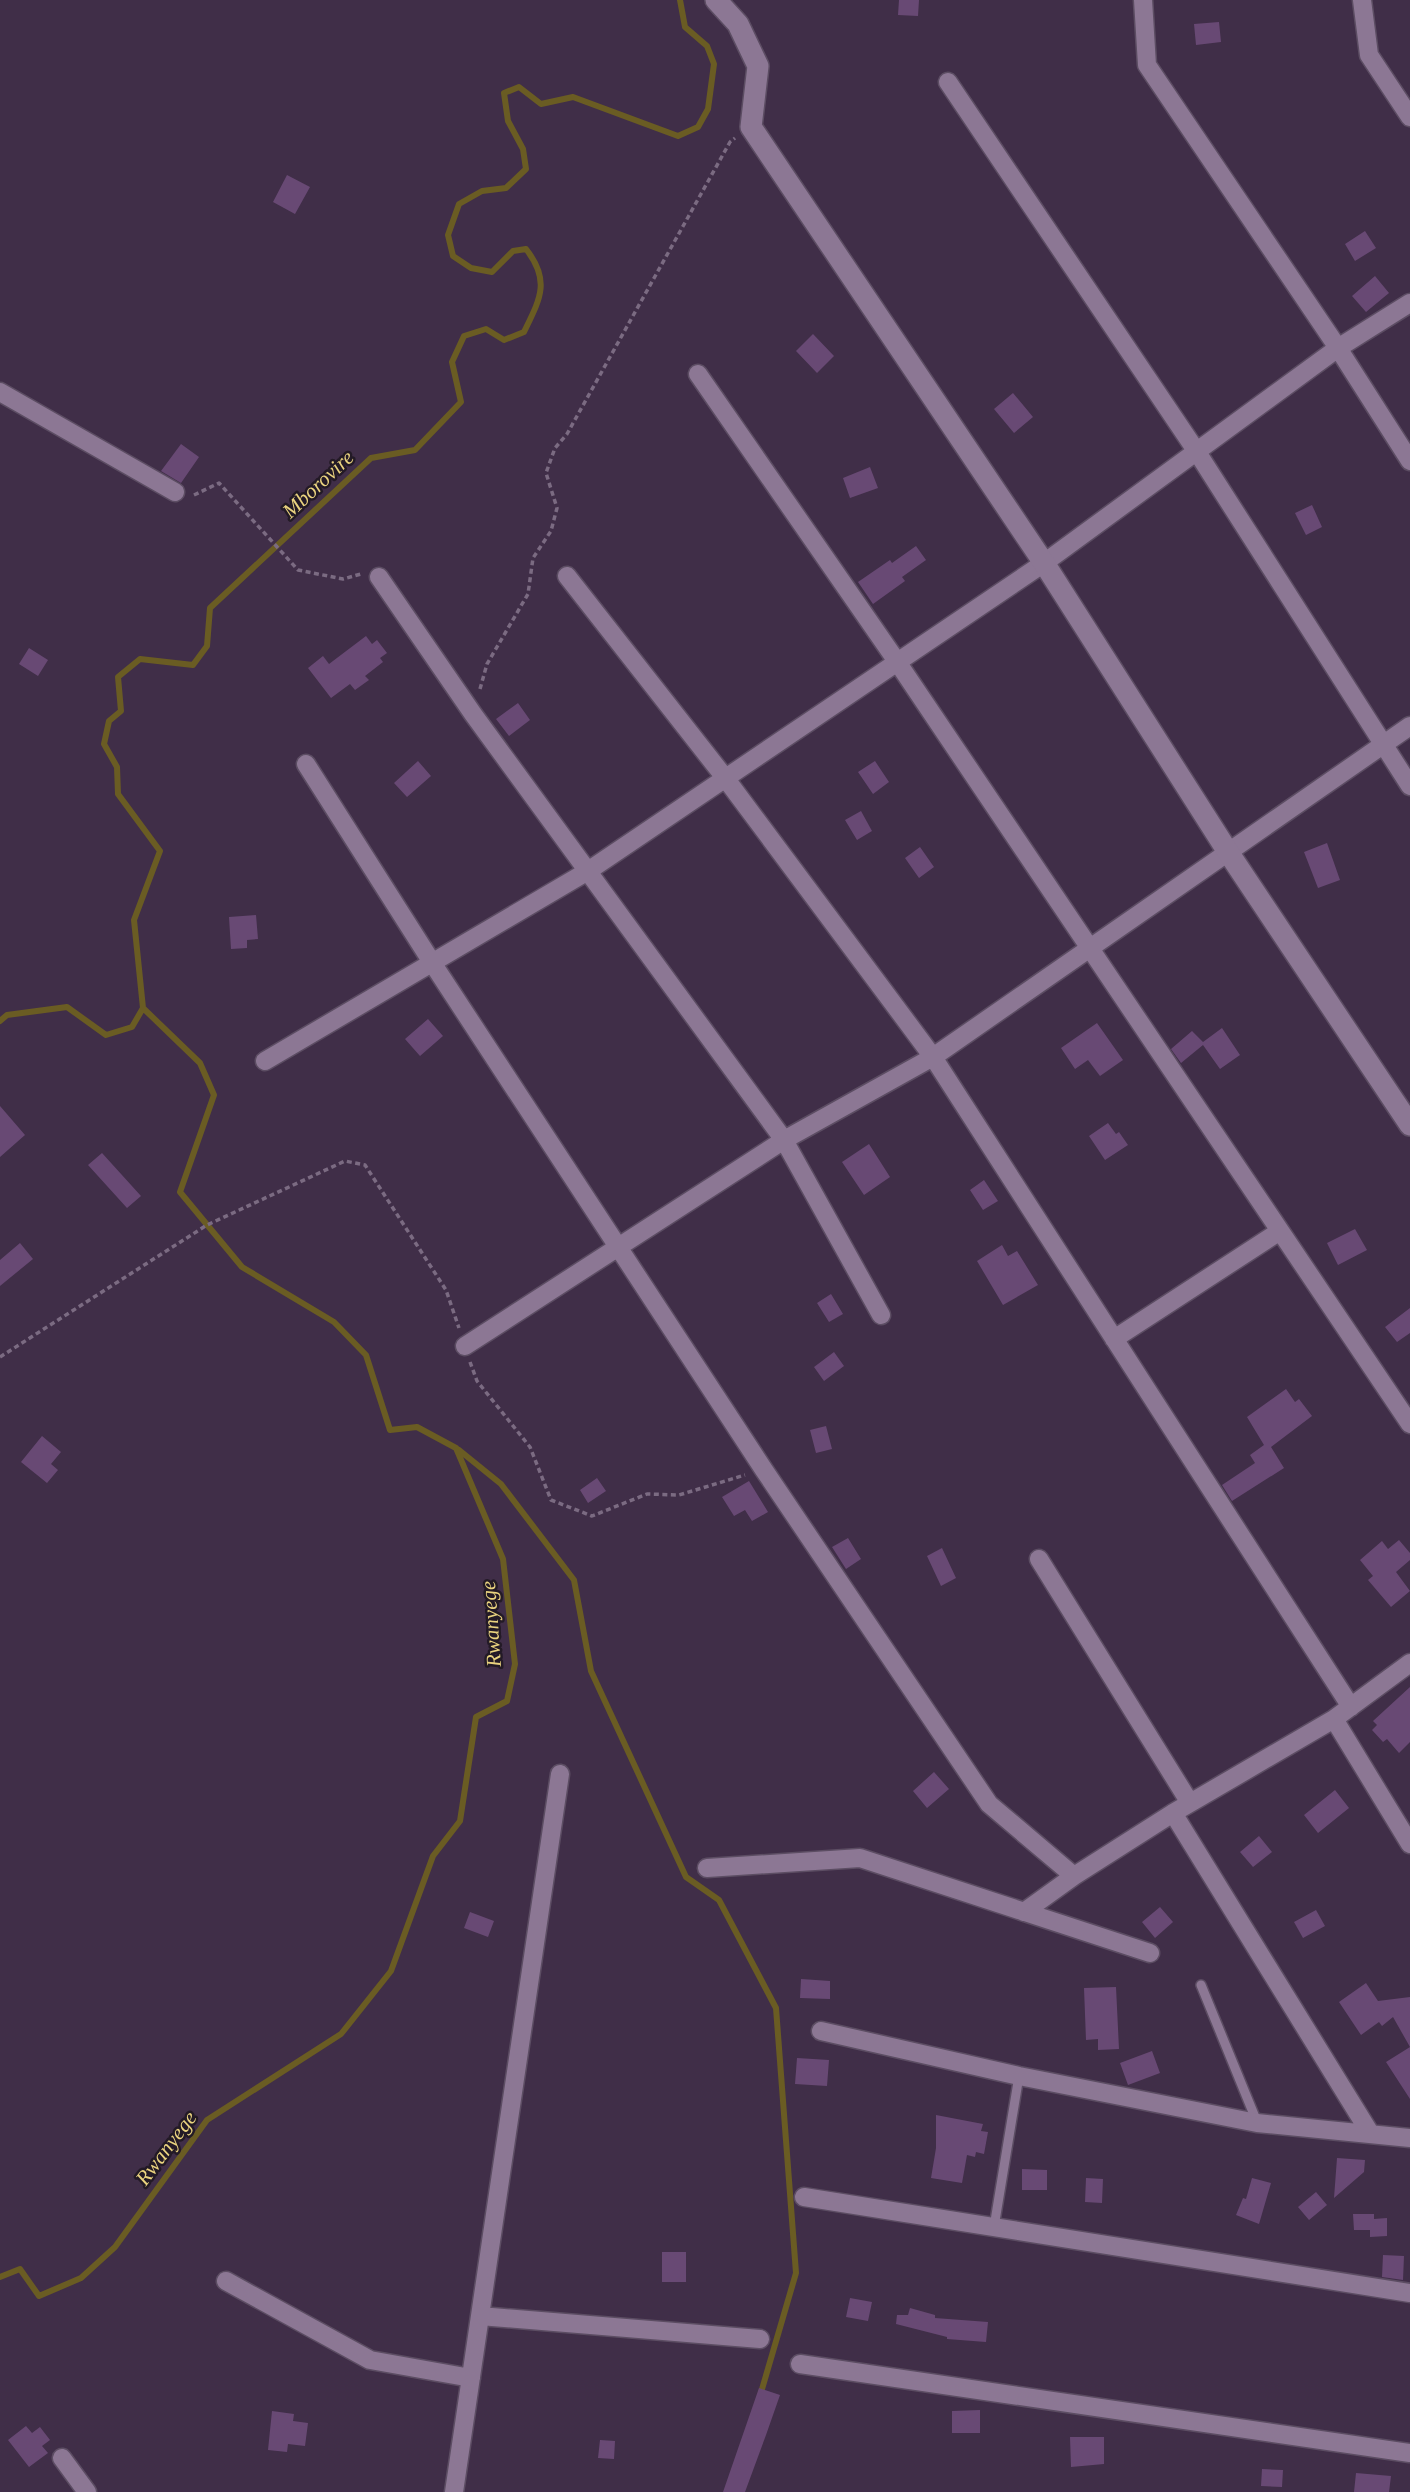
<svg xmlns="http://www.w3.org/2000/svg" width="1410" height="2492" font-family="Georgia,serif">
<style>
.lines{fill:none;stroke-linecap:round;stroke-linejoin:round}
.stream{stroke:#6a5c23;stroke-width:6}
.building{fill:#684974}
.service-casing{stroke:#5c4d63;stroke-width:12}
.minor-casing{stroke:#5c4d63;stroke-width:21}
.tertiary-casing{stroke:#5c4d63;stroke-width:24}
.path{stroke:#7b6b82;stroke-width:3.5;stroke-dasharray:5 3.5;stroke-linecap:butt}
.service{stroke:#8c7794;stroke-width:9}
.minor{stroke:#8c7794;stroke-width:18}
.tertiary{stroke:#8c7794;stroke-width:21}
.labels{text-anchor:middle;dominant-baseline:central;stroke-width:5;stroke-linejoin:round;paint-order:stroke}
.water-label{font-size:21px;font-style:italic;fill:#ead37f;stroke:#231a26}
</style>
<rect width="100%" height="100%" fill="#402e48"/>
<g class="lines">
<path class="stream" d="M0 1021 7 1015 67 1007 106 1035 132 1027 143 1008 134 920 160 851 118 794 117 767 104 744 109 721 121 711 118 677 140 659 193 665 207 646 210 608 371 458 415 450 461 402 452 362 464 336 486 329 504 340 524 332C540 299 551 281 526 249L513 251 492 272 471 268 453 256 448 235 459 204 482 191 506 188 526 169 523 149 508 121 504 93 519 87 541 104 573 97 678 136 698 127 708 109 714 64 707 46 685 27 680 0
M459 1450 501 1484 574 1580 591 1671 686 1877 719 1900 776 2008 796 2273 760 2396
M0 2277 20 2269 39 2296 81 2278 115 2247 207 2120 341 2034 391 1971 433 1856 460 1821 476 1717 507 1701 515 1664 503 1559 456 1448 417 1427 390 1430 366 1355 334 1322 242 1267 180 1192 214 1095 200 1063 143 1008"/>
</g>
<path class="building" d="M899 0H919L918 16 898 15Z
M1219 22 1221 42 1196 45 1194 24Z
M287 175 310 187 295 214 273 202Z
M1365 231 1376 248 1355 261 1345 244Z
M1375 276 1389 293 1366 312 1352 296Z
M813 334 834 356 817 373 796 351Z
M1013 393 1033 417 1014 433 994 409Z
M181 444 199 457 181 483 161 471Z
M870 467 878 488 850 498 843 478Z
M1312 505 1322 527 1306 535 1295 513Z
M916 546 926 560 902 577 905 581 873 604 858 582 890 560 892 563Z
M366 636 372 644 377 640 387 653 380 658 383 662 365 676 369 680 355 690 350 684 331 698 308 668 323 656 329 664Z
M29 648 48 660 38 676 19 664Z
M518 703 530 720 509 736 496 719Z
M418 761 431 776 407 797 394 783Z
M875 761 889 782 873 794 858 772Z
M861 811 872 831 857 840 845 820Z
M1327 843 1340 880 1318 888 1304 852Z
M920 847 934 867 919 878 905 858Z
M256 915 258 939 247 940V948L231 949 229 917Z
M428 1019 443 1036 420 1056 405 1039Z
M1097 1023 1123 1060 1100 1076 1088 1060 1075 1069 1061 1048Z
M1222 1028 1240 1055 1220 1069 1203 1045 1181 1063 1171 1049 1192 1031 1203 1042Z
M0 1106 25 1135 0 1157Z
M1108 1123 1116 1134 1119 1132 1128 1145 1105 1160 1089 1136Z
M869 1144 890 1177 864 1195 842 1162Z
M102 1153 141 1196 127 1208 88 1165Z
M984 1180 998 1201 983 1210 970 1190Z
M1355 1229 1367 1250 1338 1265 1327 1243Z
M20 1243 33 1259 0 1286V1260Z
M1002 1245 1008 1256 1017 1251 1038 1285 1003 1305 977 1261Z
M831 1294 843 1314 829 1322 817 1303Z
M1410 1308V1333L1397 1342 1385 1327Z
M834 1352 844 1366 824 1381 814 1367Z
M1286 1389 1295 1402 1299 1399 1312 1416 1271 1447 1284 1468 1232 1501 1222 1485 1255 1463 1250 1455 1264 1445 1247 1417Z
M826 1426 832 1449 816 1453 810 1430Z
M42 1436 61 1452 51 1464 58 1470 47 1483 21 1462Z
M597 1478 606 1491 588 1503 580 1490Z
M749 1481 768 1512 752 1521 745 1510 734 1516 722 1497Z
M848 1538 861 1559 846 1569 832 1547Z
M1399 1540 1410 1553V1560L1396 1572 1410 1591 1391 1607 1368 1580 1373 1576 1360 1560 1382 1541 1388 1549Z
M942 1548 956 1578 941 1586 927 1556Z
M1410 1687V1742L1399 1753 1387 1739 1383 1742 1372 1730 1377 1725 1373 1721Z
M934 1772 949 1789 927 1808 913 1791Z
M1335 1790 1349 1808 1318 1833 1304 1815Z
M1259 1836 1272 1852 1253 1867 1240 1852Z
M1160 1907 1173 1922 1155 1938 1142 1922Z
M1316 1910 1325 1926 1303 1938 1294 1922Z
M470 1912 494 1921 488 1937 464 1928Z
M801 1979 830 1981V1999L800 1998Z
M1366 1983 1378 2001 1410 1997V2047L1393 2017 1382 2026 1379 2022 1361 2035 1339 2002Z
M1116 1987 1119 2049 1098 2050V2039L1086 2040 1084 1988Z
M1410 2047V2099L1386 2062Z
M1152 2051 1160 2073 1128 2085 1120 2063Z
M797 2058 829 2060 827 2086 795 2084Z
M936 2115 983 2124 981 2131 988 2132 984 2154 976 2152 975 2157 967 2155 962 2183 931 2178 936 2148Z
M1337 2158 1365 2160 1364 2172 1334 2198Z
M1022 2169 1047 2170V2190H1022Z
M1086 2178 1103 2179 1102 2203 1085 2202Z
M1252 2178 1271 2183 1259 2224 1236 2215 1243 2198 1246 2199Z
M1316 2192 1327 2205 1309 2220 1298 2207Z
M1353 2214H1374V2219L1387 2218V2236L1370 2237V2230H1354Z
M662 2252H686V2282H662Z
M1383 2255 1404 2256 1403 2280 1382 2277Z
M850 2298 872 2302 868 2321 846 2317Z
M910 2308 935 2315V2318L988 2322 986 2342 947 2339V2337L896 2324 897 2315H908Z
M759 2388 780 2395 766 2435 745 2492H723Z
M980 2410V2433H952V2411Z
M272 2411 294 2414 293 2421 308 2423 305 2446 288 2444 287 2452 268 2450Z
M26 2426 32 2433 40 2427 50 2440 42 2446 48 2453 29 2467 8 2440Z
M1070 2437H1104V2464L1071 2467Z
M600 2440 615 2441 614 2459 598 2458Z
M1262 2469 1283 2470 1282 2487 1261 2486Z
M1356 2473 1391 2476 1389 2492H1354Z"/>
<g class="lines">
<defs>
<path id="service" d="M1201 1985 1257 2122
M994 2227 1019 2076"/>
<path id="minor" d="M1143 0 1147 65 1338 348 1410 461
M1362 0 1369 55 1410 117
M948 82 1197 452 1410 786
M698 374 898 663 1410 1424
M0 392 175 492
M567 576 726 779 933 1057 1351 1707
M379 577 473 714 784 1140 881 1315
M306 764 433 964 764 1470 989 1804 1074 1876
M265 1061 588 871 1044 563 1338 348 1410 303
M1114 1339 1280 1231
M465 1346 784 1140 933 1057 1410 726
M1039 1559 1190 1803
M1334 1719 1410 1844
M1173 1813 1370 2133
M707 1868 860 1858 1150 1953
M1024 1912 1074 1876 1173 1813 1334 1719 1410 1663
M821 2031 1019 2076 1257 2123 1410 2138
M804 2197 1410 2293
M226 2281 370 2360 471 2378
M480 2316 760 2339
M800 2364 1410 2453
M62 2458 87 2492
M454 2492 560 1774"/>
<path id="tertiary" d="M716 0 738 24 758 66 751 127 1044 563 1228 852 1410 1125"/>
</defs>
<use href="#service" class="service-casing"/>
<use href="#minor" class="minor-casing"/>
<use href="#tertiary" class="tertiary-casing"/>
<path class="path" d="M194 495 219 483 298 570 343 579 361 574
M480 689 487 664 528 594 533 558 551 531 557 508 546 473 555 448 567 434 730 142 735 138
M0 1357 207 1225 345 1161 365 1165 446 1290 459 1328
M470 1362 477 1381 530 1447 551 1500 592 1516 647 1494 679 1495 745 1475"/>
<use href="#service" class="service"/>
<use href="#minor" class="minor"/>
<use href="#tertiary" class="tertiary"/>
</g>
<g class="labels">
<g class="water-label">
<text transform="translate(318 484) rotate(-43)">Mborovire</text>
<text transform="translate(491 1624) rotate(-94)">Rwanyege</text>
<text transform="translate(166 2148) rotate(-53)">Rwanyege</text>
</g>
</g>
</svg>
